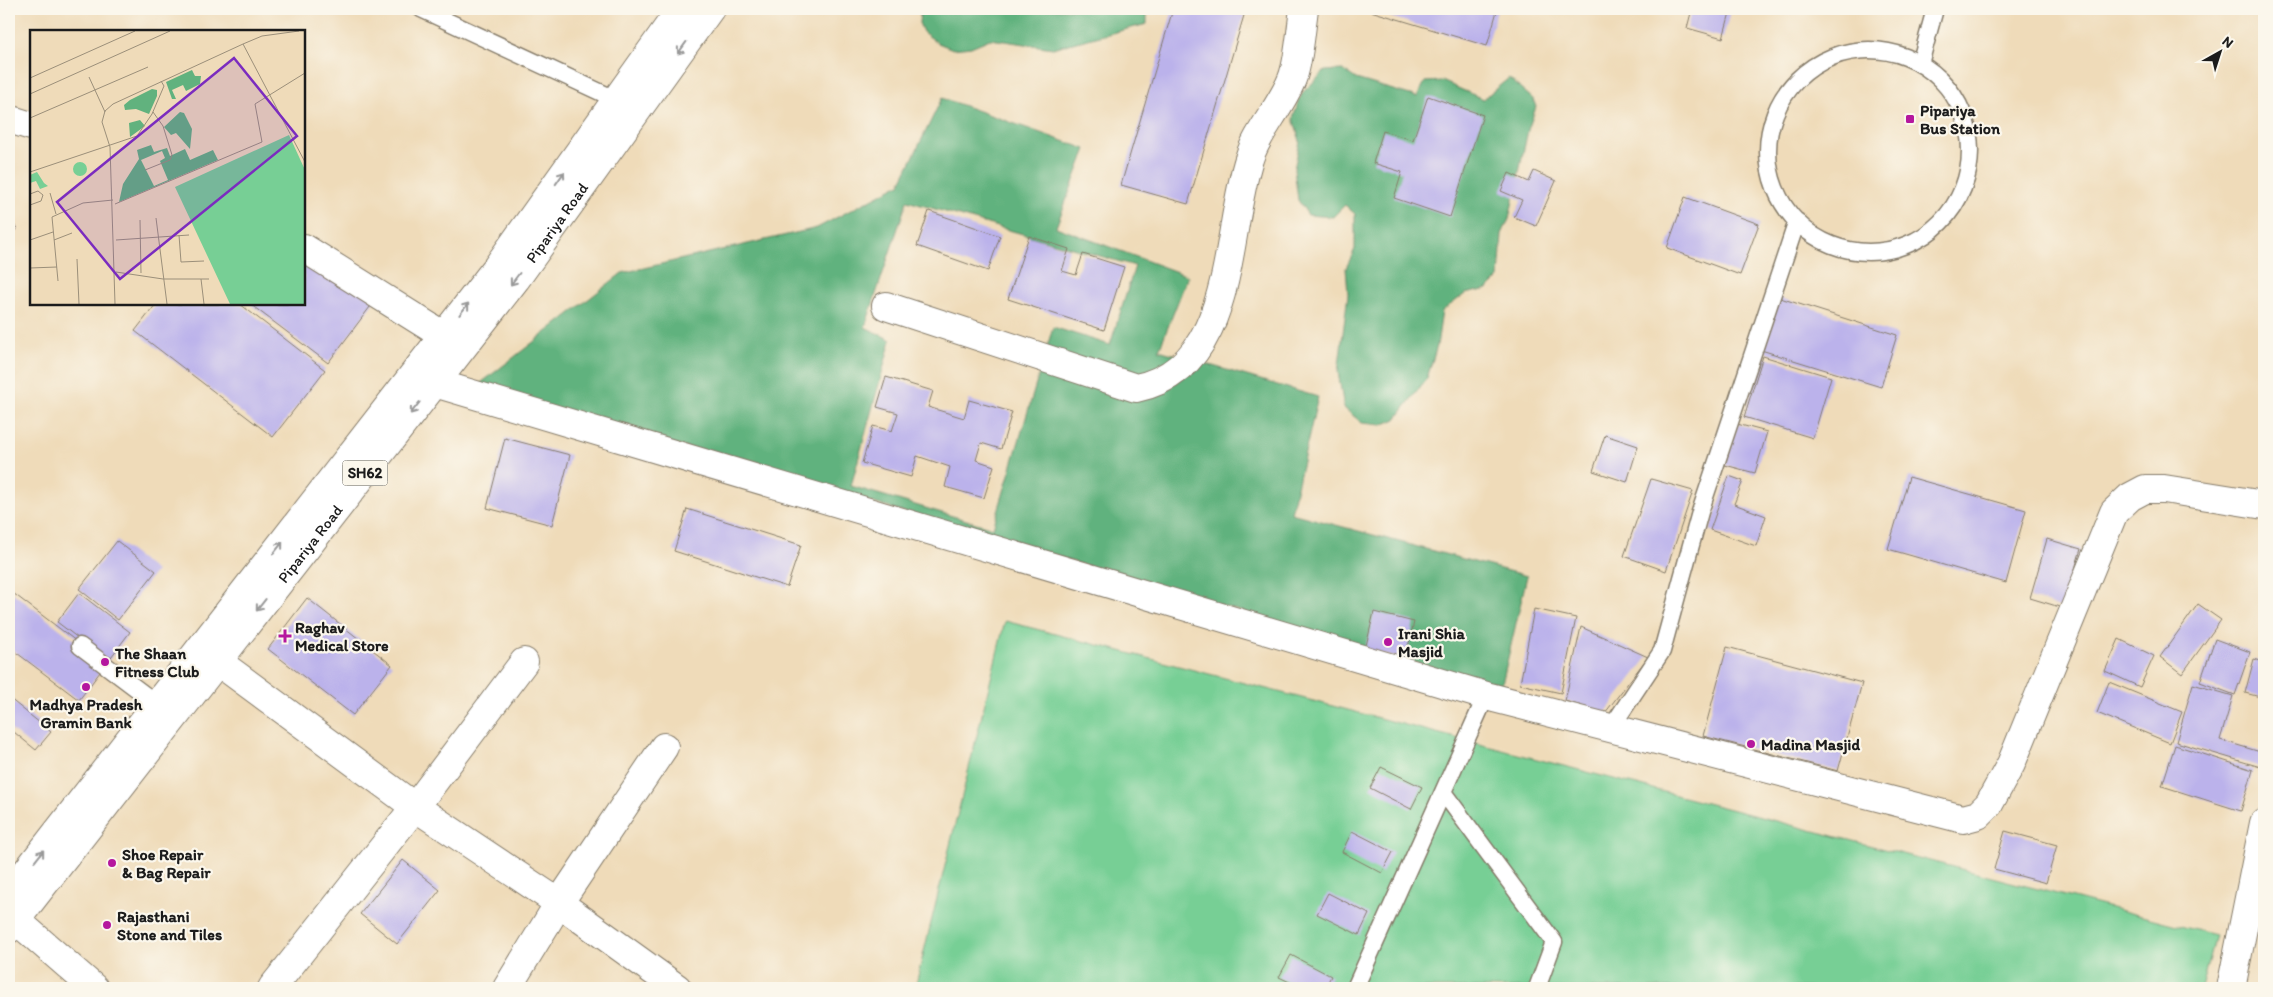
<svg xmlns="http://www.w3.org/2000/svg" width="2273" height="997" font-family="Itim,sans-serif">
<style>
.green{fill:#77cf95;stroke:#4a7658}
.forest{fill:#61b27e;stroke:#3e674d;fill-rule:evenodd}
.building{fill:#bbb2eb}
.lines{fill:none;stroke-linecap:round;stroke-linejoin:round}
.service-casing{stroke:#867c6a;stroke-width:19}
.minor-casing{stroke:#867c6a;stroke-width:30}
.primary-casing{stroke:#867c6a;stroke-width:30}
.service{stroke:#fff;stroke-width:16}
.minor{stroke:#fff;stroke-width:28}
.primary{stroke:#fff;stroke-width:28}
.oneway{stroke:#999}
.poi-dot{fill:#b5179e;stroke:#fbf7ec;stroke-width:2}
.labels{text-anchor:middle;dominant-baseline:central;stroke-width:4.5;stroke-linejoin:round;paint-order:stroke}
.shield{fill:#fbf7ec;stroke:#5f5e5a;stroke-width:1}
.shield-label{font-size:15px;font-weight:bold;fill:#1c1c1c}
.poi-label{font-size:16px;font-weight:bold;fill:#1c1c1c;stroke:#fbf7ec;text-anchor:start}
.street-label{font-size:16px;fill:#1c1c1c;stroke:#fbf7ec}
.inset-road{fill:none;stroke:#9b8f7a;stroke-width:1}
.view{fill:#7b2cbf;fill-opacity:0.15;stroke:#7b2cbf;stroke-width:2.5}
.inset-edge{fill:none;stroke:#1c1c1c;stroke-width:2.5}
</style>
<rect width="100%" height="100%" fill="#fbf7ec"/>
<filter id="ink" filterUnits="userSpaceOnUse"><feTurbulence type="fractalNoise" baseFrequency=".02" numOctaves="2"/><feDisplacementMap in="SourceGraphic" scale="10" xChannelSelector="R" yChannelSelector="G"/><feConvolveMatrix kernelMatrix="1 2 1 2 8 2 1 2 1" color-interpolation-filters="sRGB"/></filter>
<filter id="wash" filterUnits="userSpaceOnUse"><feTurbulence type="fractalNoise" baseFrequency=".0096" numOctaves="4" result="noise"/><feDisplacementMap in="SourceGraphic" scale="20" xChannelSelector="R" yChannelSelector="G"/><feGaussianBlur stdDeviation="1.12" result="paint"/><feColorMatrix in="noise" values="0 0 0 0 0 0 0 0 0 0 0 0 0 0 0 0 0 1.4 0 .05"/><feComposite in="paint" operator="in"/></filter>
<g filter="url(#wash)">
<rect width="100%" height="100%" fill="#efdbb9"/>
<path class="green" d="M1005 621 2215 935 2201 988H915Z"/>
<path class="forest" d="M926 9H1147V24L1053 48 990 39 971 47 953 49 938 43 923 32 919 23 920 13Z
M1343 70 1356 79 1417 97 1425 82 1442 81 1483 99 1509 78 1533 99 1536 107 1528 130 1509 219 1502 234 1499 278 1488 289 1465 294 1442 311 1437 346 1427 378 1396 419 1382 425 1362 423 1344 408 1338 372 1348 294 1346 268 1355 249V214L1345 205 1333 217 1308 215 1298 200 1294 169 1300 141 1293 118 1302 93 1325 71Z
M942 98 1086 149 1056 227 1188 276 1159 350 1318 397 1291 513 1527 576 1501 688 477 386 622 273 817 228 900 184ZM907 201 1135 266 1110 345 1053 327 993 528 851 486 891 340 865 327Z"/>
<g id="blocks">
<path class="building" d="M1173 9H1234L1245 12 1188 204 1121 185Z
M1364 9H1490L1497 11 1487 46Z
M1692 9H1731L1723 38 1687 28Z
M1428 96 1483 115 1450 217 1394 198 1402 172 1373 163 1383 131 1413 140Z
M1534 171 1556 181 1536 226 1514 217 1522 200 1501 191 1509 173 1529 182Z
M1685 197 1759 224 1740 275 1667 248Z
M929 211 1000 236 988 271 917 246Z
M9 222 17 228 9 238Z
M1029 236 1069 249 1062 271 1076 275 1083 254 1124 267 1104 330 1008 299Z
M304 257 376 299 328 363 250 304H304Z
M1777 297 1897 335 1881 387 1761 350Z
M156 304H240L325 370 273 437 135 331Z
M1763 356 1831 377 1813 438 1744 417Z
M886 377 933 391 928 407 964 418 969 400 1012 412 1001 449 981 443 976 460 994 466 984 498 945 487 950 467 917 456 911 477 862 463 873 426 892 431 898 413 877 407Z
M1737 424 1767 432 1755 473 1725 465Z
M1605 435 1638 446 1627 482 1593 471Z
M505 438 570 455 552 525 487 508Z
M1729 476 1743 481 1734 504 1766 516 1756 546 1710 530Z
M1909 477 2026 510 2006 583 1888 549Z
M1651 479 1693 491 1666 571 1624 556Z
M687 509 801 545 787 587 674 551Z
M2047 539 2081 549 2063 608 2030 598Z
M117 541 156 571 118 620 79 589Z
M9 590 106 664 79 700 9 647Z
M79 593 130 632 108 661 57 622Z
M307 598 392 665 353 715 268 649Z
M2198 604 2221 620 2182 674 2160 657Z
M1534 609 1576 618 1561 693 1520 684Z
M1374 612 1414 622 1405 660 1365 650Z
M1581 627 1648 657 1605 713 1565 701Z
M2119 639 2154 656 2140 687 2105 671Z
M2215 639 2250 652 2235 695 2200 682Z
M1727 647 1862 683 1838 771 1703 736Z
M2254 659 2264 662V698L2245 693Z
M2109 682 2182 712 2170 743 2097 713Z
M2193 684 2233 696 2220 740 2264 753V768L2176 742Z
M9 698 51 732 36 750 9 728Z
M2175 745 2253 770 2241 811 2162 786Z
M1381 767 1422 787 1411 809 1370 788Z
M1352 831 1393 852 1382 873 1342 852Z
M2005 831 2057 845 2046 883 1994 869Z
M403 860 440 890 397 944 360 914Z
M1328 893 1369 914 1359 935 1317 914Z
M1291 955 1331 976 1325 988H1302L1279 977Z"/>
</g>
</g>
<g filter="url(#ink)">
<use href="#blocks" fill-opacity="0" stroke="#867c6a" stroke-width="1"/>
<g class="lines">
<defs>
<path id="service" d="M421 9 615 99
M1768 151a101 101 0 1 1 202 0a101 101 0 1 1-202 0Z
M1920 64 1935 9
M80 646 157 704
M1611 728 1662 651 1700 512 1797 221
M1443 792 1554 942 1537 988
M1355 988 1486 696"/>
<path id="minor" d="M9 119 31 126
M304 248 444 336
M886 306 1136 388C1236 368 1224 236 1249 159 1257 132 1281 107 1292 79 1299 62 1301 29 1304 9
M435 383 1486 696 1963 819 1978 815 1989 804 2011 764 2114 512 2130 497 2145 489H2164L2264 505
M217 661 415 807 559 903 677 988
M16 920 94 988
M272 988 415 807 524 662
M507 988 559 903 664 747
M2231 988 2264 823"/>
<g id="primary">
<path d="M9 894 497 267 681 9"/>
<path id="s1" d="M9 929 516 279 710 9"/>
</g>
</defs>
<use href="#service" class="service-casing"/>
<use href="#minor" class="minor-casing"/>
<use href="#primary" class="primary-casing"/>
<use href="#service" class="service"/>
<use href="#minor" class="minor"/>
<use href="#primary" class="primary"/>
</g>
<defs><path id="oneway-shaft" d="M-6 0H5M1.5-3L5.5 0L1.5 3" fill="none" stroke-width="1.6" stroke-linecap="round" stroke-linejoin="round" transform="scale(1.25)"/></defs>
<g class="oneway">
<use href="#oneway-shaft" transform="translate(682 48) rotate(126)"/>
<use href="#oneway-shaft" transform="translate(560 178) rotate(-55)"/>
<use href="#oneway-shaft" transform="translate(515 279) rotate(127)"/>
<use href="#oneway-shaft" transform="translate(464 309) rotate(-52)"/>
<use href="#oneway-shaft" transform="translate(415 408) rotate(128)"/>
<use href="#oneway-shaft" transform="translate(278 548) rotate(-52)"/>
<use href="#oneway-shaft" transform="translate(261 605) rotate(128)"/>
<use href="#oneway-shaft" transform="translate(39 856) rotate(-52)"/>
</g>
</g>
<g class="poi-dot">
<rect x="1905" y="114" width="10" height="10" rx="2.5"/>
<path d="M282.5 628.5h5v5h5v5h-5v5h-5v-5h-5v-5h5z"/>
<circle cx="1388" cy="642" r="5"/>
<circle cx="105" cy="662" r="5"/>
<circle cx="86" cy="687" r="5"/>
<circle cx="1751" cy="744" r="5"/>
<circle cx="112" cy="863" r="5"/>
<circle cx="107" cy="925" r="5"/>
</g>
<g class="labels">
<rect class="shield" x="342.5" y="460.5" width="45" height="25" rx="4"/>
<g class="shield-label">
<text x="365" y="473">SH62</text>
</g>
<g class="poi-label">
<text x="1920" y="110">Pipariya<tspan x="1920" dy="18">Bus Station</tspan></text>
<text x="295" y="627">Raghav<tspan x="295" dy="18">Medical Store</tspan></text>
<text x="1398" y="633">Irani Shia<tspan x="1398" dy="18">Masjid</tspan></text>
<text x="115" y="653">The Shaan<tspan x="115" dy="18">Fitness Club</tspan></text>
<text x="86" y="704" text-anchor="middle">Madhya Pradesh<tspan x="86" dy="18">Gramin Bank</tspan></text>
<text x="1761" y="744">Madina Masjid</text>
<text x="122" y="854">Shoe Repair<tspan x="122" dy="18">&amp; Bag Repair</tspan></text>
<text x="117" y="916">Rajasthani<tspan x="117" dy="18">Stone and Tiles</tspan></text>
</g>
<g class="street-label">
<text stroke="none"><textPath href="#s1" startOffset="894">Pipariya Road</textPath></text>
<text stroke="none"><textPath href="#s1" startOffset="489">Pipariya Road</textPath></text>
</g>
</g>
<g transform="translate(30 30)">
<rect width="275" height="275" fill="#efdbb9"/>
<path d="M259 105 275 140V274H200L145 157ZM43 139a7 7 0 1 1 14 0a7 7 0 1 1-14 0ZM7 142 14 153 18 156 10 159 6 151 0 153V145Z" fill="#77cf95"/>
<path d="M162 40 165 46H171L170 54 156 61 153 55 142 60 146 69H142L136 52ZM122 59 127 60V66L119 84 106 79 95 80 94 75 100 70ZM150 82 154 83 162 99 160 119 146 103 141 105 134 97ZM110 90 115 96 100 107 99 93ZM121 115 124 122 137 118 140 126 155 119 160 130 183 120 188 130 89 172 93 154 109 129 107 120ZM132 121 135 128 130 131 138 150 124 156 111 130Z" fill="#61b27e" fill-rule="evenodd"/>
<path class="inset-road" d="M213 14 275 132M59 47 75 82M0 48 105 1M0 64 140 1M0 88 118 37M115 140 140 130 142 125 133 96 123 82M0 142 107 106 122 84 134 56 131 51M20 163 26 184M0 164 8 161 13 165 11 171 0 175M85 174 232 112 225 74 275 43M126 188 137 274M110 190 111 243M149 205 151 232 174 231M0 210 23 202M24 210 42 203M86 210 159 205M47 229 49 274M0 238 27 237M86 242 133 249H179M171 249 174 274M28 251 22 187 53 173 83 170M85 274 80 117 72 92 75 81 83 74 213 14 232 6 269 1"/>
<path class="view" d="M204 28 267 106 90 249 27 172Z"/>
<rect width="275" height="275" class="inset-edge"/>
</g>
<rect width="2273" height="997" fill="none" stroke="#fbf7ec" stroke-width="30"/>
<g transform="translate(2220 52) rotate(39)" stroke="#fbf7ec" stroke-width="4" paint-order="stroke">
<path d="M0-4L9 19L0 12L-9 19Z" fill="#1c1c1c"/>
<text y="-8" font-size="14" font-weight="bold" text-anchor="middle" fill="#1c1c1c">N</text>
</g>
</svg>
